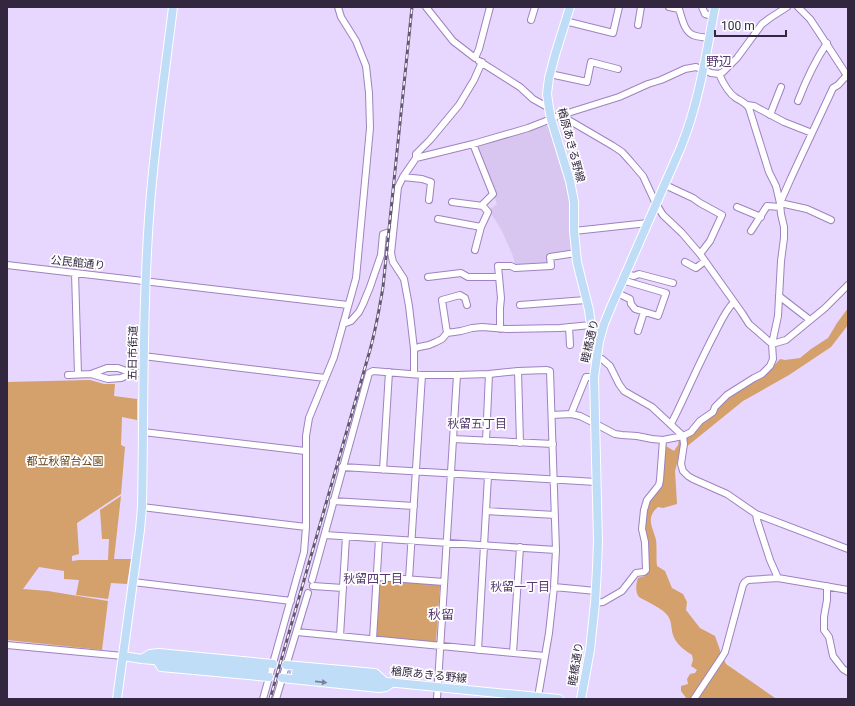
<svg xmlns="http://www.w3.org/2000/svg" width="855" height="706" font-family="Roboto,'Noto Sans JP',sans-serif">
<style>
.built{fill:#d8c5f0}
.green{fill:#d4a06b}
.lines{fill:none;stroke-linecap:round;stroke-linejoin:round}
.major-tunnel{stroke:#c3b3d7;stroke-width:8;stroke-dasharray:8 4;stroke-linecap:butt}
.minor-casing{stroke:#9f82bf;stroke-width:8}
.major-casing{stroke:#fff;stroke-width:10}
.minor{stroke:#fff;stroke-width:6}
.major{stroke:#bfddf7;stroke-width:8}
.rail-casing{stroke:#655875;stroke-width:3}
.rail{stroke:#fff;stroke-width:1.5;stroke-dasharray:4.5;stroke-linecap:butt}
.oneway{fill:#79829c}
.labels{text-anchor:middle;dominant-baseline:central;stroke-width:3.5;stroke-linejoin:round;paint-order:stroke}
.street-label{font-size:11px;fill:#332740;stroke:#fff}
.park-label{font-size:11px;fill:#674115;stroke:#fff}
.neighbourhood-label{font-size:12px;fill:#553970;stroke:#fff}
.quarter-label{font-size:13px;fill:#553970;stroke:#fff}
</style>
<rect width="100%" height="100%" fill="#e7d6fd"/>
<path class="built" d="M548 125H549L563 166 570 202 573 249 571 251 548 255 549 263 547 265H515L513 256 502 231 489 210 497 204 476 145Z"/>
<path class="green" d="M848 308V325L831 347 789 375 743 401 680 452 675 471 677 504 663 508 658 507C645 518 653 527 656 540 657 548 656 558 657 566L665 571 672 588 683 594 687 602 686 610 700 628 715 636 721 653 726 664 775 698 774 699H737L734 698 733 699H687L681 691V686L688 684 687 679 690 674 695 673 697 670 691 666 693 660 692 655C684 650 676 644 673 635 671 629 672 622 668 616 664 609 647 602 639 597 635 592 636 584 638 578L645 576 647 550 644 530 646 505 662 482 663 453 666 446 674 451 678 445 679 440 697 429 728 398 767 373 780 359 785 360 800 358 811 349 828 338 837 323Z
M90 380 104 384H115L114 396 137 399V420L122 417 121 445 125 447 121 494 77 523 79 554 72 556V561L79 560H108L109 539H102L100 510 121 496 114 559H131L127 584 111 583 108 599 76 595 79 580 64 579V571L39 567 23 589 48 591 108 601 102 650 7 640V382Z
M381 580 437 583 440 586 436 641 434 643 377 638 375 635 378 582Z"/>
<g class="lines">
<path class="major-tunnel" d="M265 670 296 673"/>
<defs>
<path id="minor" d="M426 7 453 41 475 58 479 49 490 7
M669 7 679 9C682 18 684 31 693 35 697 37 704 37 709 38
M702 7 705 14 713 16
M798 7 810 19 818 31 848 77
M531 20 535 7
M565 21 613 33 619 7
M638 25 641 7
M479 61 520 87 533 99 549 108
M550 74 587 82 591 62 618 69
M719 74C723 83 728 93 736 98 741 101 746 103 749 108L769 172 776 186 780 203
M798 101C806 80 815 61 827 43
M747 105 754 106 784 122 812 133
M560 115 613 146 622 152 631 162 643 176 656 204 663 215 682 233 700 254 742 313 749 324 772 344 786 340 825 308 848 285
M770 115 781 87
M473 144 493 194 482 205 488 212 481 227 475 250
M416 158 473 144 528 128 551 119 555 117 619 97 648 84 661 80 685 69 696 67 711 73 719 74 723 72 737 58 762 24 770 18 787 7
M403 177 422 179 431 182 429 200
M665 185 693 198 700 203 722 215 710 241 700 254
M452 202 483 206
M780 203 807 209 831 220
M737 207 761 217
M438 219 481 227
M574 231 648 223
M751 231 767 206 780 207
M685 262 696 268 705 261
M7 265 348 305
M75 273 78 374
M625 274 634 276 639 274 673 283
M428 277 461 273 468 277H499
M617 293 630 299 631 304 635 309 658 316 666 293 622 280
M779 296 810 320
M520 305 586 300
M343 324 351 321 359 312 363 304 370 287 381 255 383 234 393 231
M569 327 570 345
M500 329V308L501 298 498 266H511L515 268 551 266 550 257 576 253
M638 331 644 312
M447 333 442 300 460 295 465 298 467 305
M414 349 419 347 429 345 436 342 442 339 447 333 461 331 472 328 482 327 507 329 560 328 591 325
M143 356 325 378
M596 358 602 359 610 366 619 384 624 391 652 407 683 436 684 444 681 464 683 471 688 476 693 479 727 494 756 514 848 549
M518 371 520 443
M91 374 107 368H118L132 373H143
M414 374V349L409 306 404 279 393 262 391 253 398 187 403 177 416 158V154L430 140 459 105 474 80 482 62
M68 375 91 374 108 379 121 378 132 373
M571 414 586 377H594
M552 415 571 414 580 416 594 423 615 434 622 435 637 436 652 439 663 440 683 436 691 432 700 421 713 412 715 407 727 395 754 378 762 374 770 366 773 359 772 344 778 316 781 261 784 238V227L781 214 780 203 791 178 833 88 838 85 848 74
M671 424 677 412C690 385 702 357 716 331 721 321 726 310 734 302
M143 432 305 451
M453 439 553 444
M486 441 489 374
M342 467 596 482
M383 470 389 372
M333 501 414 506
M142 507 306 527
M486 511 555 515
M756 514 757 520 770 560 778 578
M325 535 556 550
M377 577 444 582
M409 579 422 375
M312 580 369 373 373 371 422 375H457L489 374 518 371 547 370 550 371 556 550 554 587 549 633 538 697
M133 582 291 601
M313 586 343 588
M827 586V600L824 617V630L829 637 833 656 843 669 848 672
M554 587 596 591
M595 603 603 602 622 591 636 573 644 572 646 570 645 542 642 529 644 510 647 500 659 485 660 480 663 440
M297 632 545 656
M340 636 346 537
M373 639 379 539
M7 645 123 656
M478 650 488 476
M513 653 520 547
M263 699 304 552 306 527V436L309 418 334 357 356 278 370 128 369 93 366 66 356 41 341 17 338 7
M276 699 308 593
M437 699 457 375
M694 699 722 657 725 652 743 585 745 582 748 580 778 578 848 590"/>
<path id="major" d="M570 7 555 55 549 78 547 94 549 108 551 119 570 181 574 202V231L577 262 589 310 591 325 593 329 601 334
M123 656 142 659 265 670
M142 659 150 654 159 653 273 664
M157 660 161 667 269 677
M286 665 375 673 384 681
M296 673 559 699
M282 678 379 688 386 687 393 682
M117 699 140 530 142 507C144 407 142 306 150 205 155 139 165 73 173 7
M581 699 590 650 595 603 597 568 598 541 594 377 599 342 604 324 611 307 681 147C699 102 706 55 715 7"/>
</defs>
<use href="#minor" class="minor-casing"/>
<use href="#major" class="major-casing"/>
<use href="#minor" class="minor"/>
<use href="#major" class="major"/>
<defs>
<path id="rail" d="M270 699 368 357C375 334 379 311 383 287L412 7"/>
</defs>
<use href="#rail" class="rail-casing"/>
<use href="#rail" class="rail"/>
</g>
<defs><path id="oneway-solid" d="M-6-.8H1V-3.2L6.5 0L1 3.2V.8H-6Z"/></defs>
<use class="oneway" href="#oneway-solid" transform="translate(321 682) rotate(6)"/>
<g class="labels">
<g class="street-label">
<text transform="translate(571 145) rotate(75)">楢原あきる野線</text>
<text transform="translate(78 263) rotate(6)">公民館通り</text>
<text transform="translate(590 341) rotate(-77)">睦橋通り</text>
<text transform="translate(133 353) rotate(-89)">五日市街道</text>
<text transform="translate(576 664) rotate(-81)">睦橋通り</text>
<text transform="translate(429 675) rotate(6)">楢原あきる野線</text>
</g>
<g class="park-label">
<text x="65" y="461">都立秋留台公園</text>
</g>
<g class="neighbourhood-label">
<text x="477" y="424">秋留五丁目</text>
<text x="373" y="579">秋留四丁目</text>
<text x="520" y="587">秋留一丁目</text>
</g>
<g class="quarter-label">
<text x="719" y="61">野辺</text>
<text x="441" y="614">秋留</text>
</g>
</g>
<rect width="855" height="706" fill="none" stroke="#332740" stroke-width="16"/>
<path d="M715 30v6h71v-6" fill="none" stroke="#332740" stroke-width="2"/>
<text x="721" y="30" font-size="12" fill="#332740" stroke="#ffffff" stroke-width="3" paint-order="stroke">100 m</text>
</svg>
